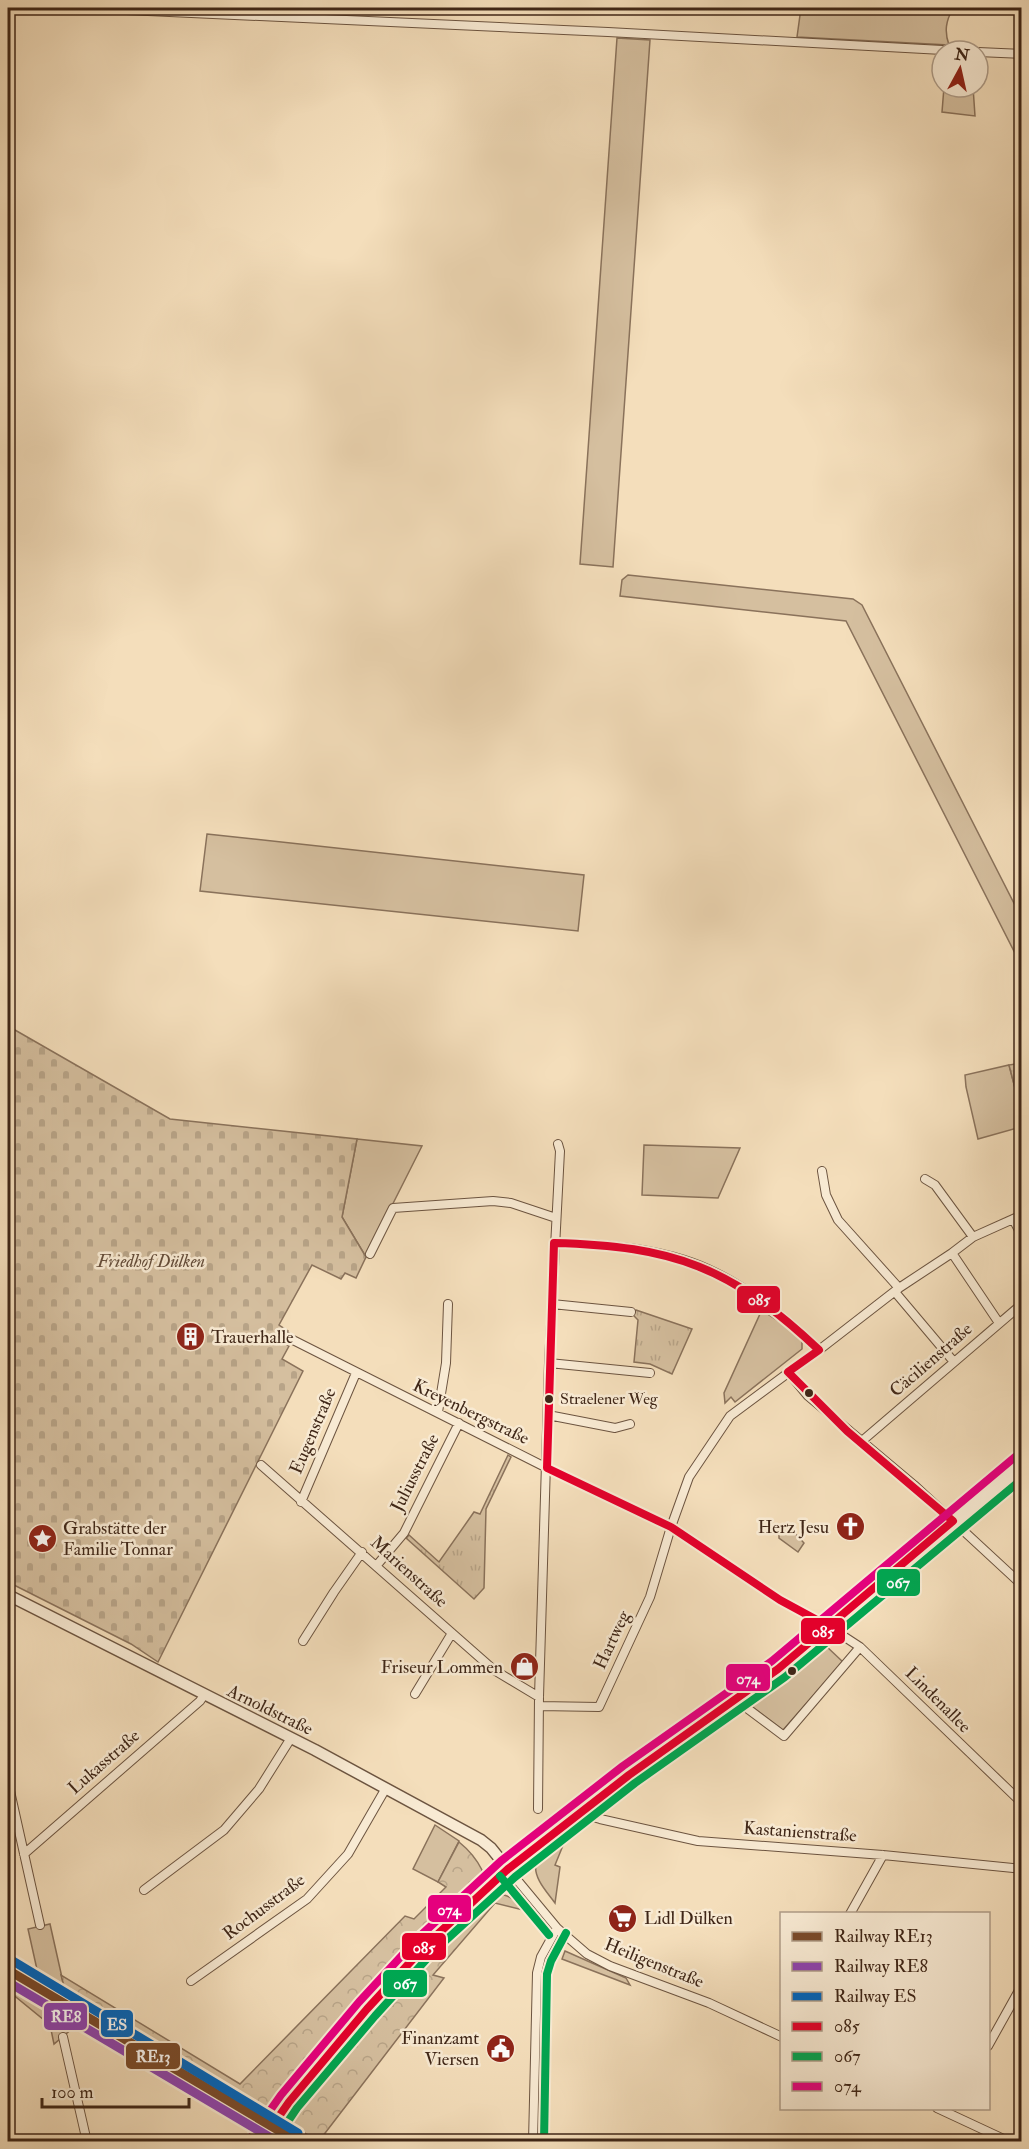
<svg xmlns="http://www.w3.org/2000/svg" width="1029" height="2149" font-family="'IM FELL Double Pica',serif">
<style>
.grass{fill:#d5bf9f;stroke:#8a725b;stroke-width:1.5}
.forest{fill:url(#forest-crowns);stroke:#8a725b;stroke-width:1.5}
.cemetery{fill:url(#cemetery-stones);stroke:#8a725b;stroke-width:1.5}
.park{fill:url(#park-tufts);stroke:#8a725b;stroke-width:1.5}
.garden{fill:url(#garden-dots);stroke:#8a725b;stroke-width:1.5}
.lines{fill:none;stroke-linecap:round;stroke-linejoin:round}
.minor-casing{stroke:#6c5440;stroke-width:10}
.tertiary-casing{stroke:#6c5440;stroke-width:13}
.secondary-casing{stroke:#3f2617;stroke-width:14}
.minor{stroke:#f8ead3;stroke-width:8}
.tertiary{stroke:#f8ead3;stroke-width:10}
.secondary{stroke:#f8ead3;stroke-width:12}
.bus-1-casing{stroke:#f8ead3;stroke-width:12}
.bus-2-casing{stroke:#f8ead3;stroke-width:12}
.bus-3-casing{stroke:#f8ead3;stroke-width:12}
.bus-1{stroke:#e4002b;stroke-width:8}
.bus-2{stroke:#00a651;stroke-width:8}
.bus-3{stroke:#e5007d;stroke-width:8}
.rail-1-casing{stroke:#f8ead3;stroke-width:14}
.rail-2-casing{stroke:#f8ead3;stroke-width:14}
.rail-3-casing{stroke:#f8ead3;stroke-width:14}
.rail-1{stroke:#7a4b2a;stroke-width:9}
.rail-2{stroke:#8e44ad;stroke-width:9}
.rail-3{stroke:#0065bd;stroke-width:9}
.bus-dot{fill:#3f2617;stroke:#f8ead3;stroke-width:2}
.labels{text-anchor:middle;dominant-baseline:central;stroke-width:5;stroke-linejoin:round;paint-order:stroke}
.bus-label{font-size:16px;fill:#3f2617;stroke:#f8ead3;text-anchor:start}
.park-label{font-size:18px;font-style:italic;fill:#644c39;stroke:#f8ead3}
.poi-label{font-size:18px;fill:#3f2617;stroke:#f8ead3;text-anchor:start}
.street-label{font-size:18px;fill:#3f2617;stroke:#f8ead3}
.line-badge{stroke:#f8ead3;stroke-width:2}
.badge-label{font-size:16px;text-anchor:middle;font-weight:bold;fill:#fff}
</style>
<defs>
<pattern id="forest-crowns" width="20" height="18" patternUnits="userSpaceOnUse" patternTransform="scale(1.5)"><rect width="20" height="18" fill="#d5bf9f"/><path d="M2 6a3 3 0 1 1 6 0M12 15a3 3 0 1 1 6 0" fill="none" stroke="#b8a488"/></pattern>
<pattern id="cemetery-stones" width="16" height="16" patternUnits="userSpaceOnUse" patternTransform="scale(1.5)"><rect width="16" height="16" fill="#d5bf9f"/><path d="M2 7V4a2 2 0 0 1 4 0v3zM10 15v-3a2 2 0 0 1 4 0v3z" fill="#b8a488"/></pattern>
<pattern id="park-tufts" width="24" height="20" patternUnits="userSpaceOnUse" patternTransform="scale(1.5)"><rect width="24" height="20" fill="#d5bf9f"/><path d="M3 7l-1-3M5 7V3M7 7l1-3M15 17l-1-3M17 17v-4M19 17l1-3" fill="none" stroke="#b8a488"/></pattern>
<pattern id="garden-dots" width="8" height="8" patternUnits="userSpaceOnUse" patternTransform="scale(1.5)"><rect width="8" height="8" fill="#d5bf9f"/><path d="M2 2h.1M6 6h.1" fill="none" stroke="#b8a488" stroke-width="1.8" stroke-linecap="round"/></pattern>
</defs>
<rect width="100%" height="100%" fill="#f4debb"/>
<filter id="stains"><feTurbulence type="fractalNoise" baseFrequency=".00333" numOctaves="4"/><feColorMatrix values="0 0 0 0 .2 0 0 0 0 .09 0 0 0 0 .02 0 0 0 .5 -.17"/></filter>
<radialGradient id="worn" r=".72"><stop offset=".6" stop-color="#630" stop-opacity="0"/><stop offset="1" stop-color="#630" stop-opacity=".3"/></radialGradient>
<path class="grass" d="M801 8H953C946 21 944 31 949 45L797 37Z
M617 38 650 40 613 567 580 564Z
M944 87H973L975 116 942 112Z
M628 575 853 599 862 605 1021 917V965L846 621 620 596 622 580Z
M207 834 584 875 578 931 200 891Z
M1009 1065 1021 1111V1127L978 1139 966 1087 965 1075Z
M357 1139 422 1146 366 1257 342 1217Z
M644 1145 740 1148 718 1198 642 1195Z
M763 1311 785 1325 802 1341V1349L735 1402 731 1397 725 1403 724 1393 760 1314Z
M781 1527 786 1532 791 1529 804 1543 798 1552 779 1538V1529Z
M825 1645 843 1662 783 1730 750 1705 788 1680Z
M435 1825 459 1841 438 1882 413 1869Z
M570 1835 564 1843 555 1865 560 1867 555 1903C548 1893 533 1878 536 1864Z
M50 1924 65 1991 268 2113 265 2117 8 1964V1956L38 1974 28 1929Z
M565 1951 626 1978 630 1985 562 1959Z
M8 1974 263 2127 253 2141H247L253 2133 245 2127 251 2125 72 2019 73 2028 54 2044 50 2025 11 1993 12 1989 8 1985Z"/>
<path class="forest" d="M459 1842C469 1850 476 1858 482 1870L481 1874 430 1925 315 2053 268 2113 65 1990 61 1975 240 2084 405 1916 414 1919 446 1887 438 1882Z
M504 1895C514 1898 520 1903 527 1911L495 1903 433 1975 444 1978 319 2141 286 2123 368 2022 433 1955 493 1899Z"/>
<path class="cemetery" d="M8 1026 170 1119 357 1139 342 1217 366 1257 356 1278 345 1273 341 1279 312 1265 279 1325 288 1331 282 1342 289 1346 282 1359 303 1371 158 1662 131 1644 8 1582Z"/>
<path class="park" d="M636 1310 692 1329 672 1374 650 1364 634 1362 638 1320 633 1315Z
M508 1455 511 1457 486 1509 484 1588 474 1599 406 1538 409 1535 439 1562 474 1512 480 1514Z"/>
<path class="garden" d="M1021 1063H1022L1021 1111 1009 1065Z"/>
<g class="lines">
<defs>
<path id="minor" d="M83 8 608 32 961 51
M978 52 1022 54
M822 1171 826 1195 838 1220 899 1288
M925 1179 935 1185 973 1237
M1013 1219 1022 1236
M554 1243C605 1244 661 1248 708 1269 750 1288 787 1319 819 1350
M952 1253 999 1323
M370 1254 393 1208 493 1201 511 1203 556 1218
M895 1292 954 1362
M552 1304 631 1312
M285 1336 547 1468 671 1527 780 1600 828 1626 860 1647 1022 1803
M549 1363 650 1373
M788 1372 808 1396 914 1485 1022 1585
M438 1412 446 1363 448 1304
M548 1415 615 1428 630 1424
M862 1441 1022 1304
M261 1465 494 1670 539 1697
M301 1502 356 1373
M377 1565 404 1533 459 1423
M303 1641 334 1592 362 1552
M415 1694 452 1633
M736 1700 784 1736 860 1647
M539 1706 599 1707 650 1597 671 1527 689 1477 730 1416 819 1350 899 1288 952 1253 973 1237 1022 1215
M8 1782 40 1925
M538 1809 539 1697 549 1363 560 1151 558 1144
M579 1813 600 1819 698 1841 883 1855 1022 1869
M24 1854 200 1701 204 1695
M508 1869 557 1928 587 1954 610 1966 709 2003 782 2037
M144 1890 224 1830 259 1789 291 1738
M850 1914 883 1855
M191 1981 307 1899 348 1854 386 1788
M63 2037 87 2142
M988 2046 1022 1985
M937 2108 1010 2142
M533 2142 537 1973 541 1957 557 1928"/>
<path id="tertiary" d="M8 1595 315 1750 481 1840 491 1848 508 1869"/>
<path id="secondary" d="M261 2142 289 2102 367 2009 426 1945 508 1869 629 1775 778 1669 1022 1465"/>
</defs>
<use href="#minor" class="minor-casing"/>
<use href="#tertiary" class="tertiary-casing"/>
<use href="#secondary" class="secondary-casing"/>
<use href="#minor" class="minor"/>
<use href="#tertiary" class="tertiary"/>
<use href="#secondary" class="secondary"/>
<defs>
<path id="bus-1" d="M261 2142 289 2102 367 2009 426 1945 508 1869 629 1775 778 1669 953 1521 847 1431 788 1372 819 1350C731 1267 674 1246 554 1243L547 1468 671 1527 780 1600 828 1626"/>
<path id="bus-2" d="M500 1876 549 1935
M274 2142 297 2108 375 2016 433 1952 515 1877 635 1783 785 1677 1022 1479
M544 2142 547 1974 551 1961 566 1933"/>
<path id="bus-3" d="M252 2136 281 2095 359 2002 419 1937 501 1861 623 1766 772 1661 1015 1457"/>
</defs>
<use href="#bus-1" class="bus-1-casing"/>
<use href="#bus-2" class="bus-2-casing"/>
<use href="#bus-3" class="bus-3-casing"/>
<use href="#bus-1" class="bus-1"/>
<use href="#bus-2" class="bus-2"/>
<use href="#bus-3" class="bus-3"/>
<defs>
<path id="rail-1" d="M8 1970 298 2142"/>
<path id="rail-2" d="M8 1982 278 2142"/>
<path id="rail-3" d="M13 1961 298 2133"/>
</defs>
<use href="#rail-1" class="rail-1-casing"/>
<use href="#rail-2" class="rail-2-casing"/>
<use href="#rail-3" class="rail-3-casing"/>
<use href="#rail-1" class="rail-1"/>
<use href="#rail-2" class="rail-2"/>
<use href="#rail-3" class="rail-3"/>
</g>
<defs>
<symbol id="building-disc" viewBox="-11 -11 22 22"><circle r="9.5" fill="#8f2418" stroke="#f8ead3"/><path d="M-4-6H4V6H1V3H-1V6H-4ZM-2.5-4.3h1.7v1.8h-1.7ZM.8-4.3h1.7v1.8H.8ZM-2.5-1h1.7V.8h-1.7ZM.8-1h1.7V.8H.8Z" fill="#fff"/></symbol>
<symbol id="church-disc" viewBox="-11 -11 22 22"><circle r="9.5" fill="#8f2418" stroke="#f8ead3"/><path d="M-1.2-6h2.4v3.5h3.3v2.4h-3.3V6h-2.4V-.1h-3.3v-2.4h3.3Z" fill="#fff"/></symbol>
<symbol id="sight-disc" viewBox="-11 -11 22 22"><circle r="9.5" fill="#8f2418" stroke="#f8ead3"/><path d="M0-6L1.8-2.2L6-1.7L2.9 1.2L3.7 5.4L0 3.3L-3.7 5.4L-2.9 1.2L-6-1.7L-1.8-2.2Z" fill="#fff"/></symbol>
<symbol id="shop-disc" viewBox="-11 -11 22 22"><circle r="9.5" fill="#8f2418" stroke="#f8ead3"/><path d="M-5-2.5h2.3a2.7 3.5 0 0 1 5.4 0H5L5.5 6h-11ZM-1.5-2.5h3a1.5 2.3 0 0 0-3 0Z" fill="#fff"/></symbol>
<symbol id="supermarket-disc" viewBox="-11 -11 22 22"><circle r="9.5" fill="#8f2418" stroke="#f8ead3"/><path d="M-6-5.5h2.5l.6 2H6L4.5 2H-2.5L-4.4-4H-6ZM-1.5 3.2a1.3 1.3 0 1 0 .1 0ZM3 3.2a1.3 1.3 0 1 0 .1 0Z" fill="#fff"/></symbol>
<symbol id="civic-disc" viewBox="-11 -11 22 22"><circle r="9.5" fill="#8f2418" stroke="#f8ead3"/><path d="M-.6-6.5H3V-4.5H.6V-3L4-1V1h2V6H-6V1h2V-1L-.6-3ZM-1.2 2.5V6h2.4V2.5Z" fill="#fff"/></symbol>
</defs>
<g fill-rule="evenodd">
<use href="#building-disc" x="174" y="1320" width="33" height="33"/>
<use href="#church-disc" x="834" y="1510" width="33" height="33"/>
<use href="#sight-disc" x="26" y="1522" width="33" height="33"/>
<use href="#shop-disc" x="508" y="1650" width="33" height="33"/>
<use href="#supermarket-disc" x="606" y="1902" width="33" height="33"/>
<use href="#civic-disc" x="484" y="2032" width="33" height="33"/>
</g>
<g class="bus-dot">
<circle cx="809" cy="1393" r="5"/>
<circle cx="549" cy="1399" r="5"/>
<circle cx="792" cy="1671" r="5"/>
</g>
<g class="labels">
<g class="bus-label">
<text x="560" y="1399">Straelener Weg</text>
</g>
<g class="park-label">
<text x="151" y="1261">Friedhof Dülken</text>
</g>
<g class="poi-label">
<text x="211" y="1337">Trauerhalle</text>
<text x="829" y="1527" text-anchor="end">Herz Jesu</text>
<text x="63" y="1528">Grabstätte der<tspan x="63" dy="21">Familie Tonnar</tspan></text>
<text x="503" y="1667" text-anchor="end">Friseur Lommen</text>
<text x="644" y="1918">Lidl Dülken</text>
<text x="479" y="2038" text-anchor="end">Finanzamt<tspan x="479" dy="21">Viersen</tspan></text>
</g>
<g class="street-label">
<text transform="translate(931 1360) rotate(-41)">Cäcilienstraße</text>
<text transform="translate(471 1412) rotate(26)">Kreyenbergstraße</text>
<text transform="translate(313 1431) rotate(-67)">Eugenstraße</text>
<text transform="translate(415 1473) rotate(-63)">Juliusstraße</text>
<text transform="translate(409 1572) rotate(42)">Marienstraße</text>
<text transform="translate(612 1640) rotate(-65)">Hartweg</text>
<text transform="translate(938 1700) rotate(45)">Lindenallee</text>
<text transform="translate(270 1710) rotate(26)">Arnoldstraße</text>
<text transform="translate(104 1762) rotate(-41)">Lukasstraße</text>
<text transform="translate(800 1832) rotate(4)">Kastanienstraße</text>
<text transform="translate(264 1907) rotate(-37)">Rochusstraße</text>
<text transform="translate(654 1963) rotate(22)">Heiligenstraße</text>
</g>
</g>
<g class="line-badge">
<rect x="736" y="1285" width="45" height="29" rx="6" fill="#e4002b"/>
<rect x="876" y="1568" width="45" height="29" rx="6" fill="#00a651"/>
<rect x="800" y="1617" width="46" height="28" rx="6" fill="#e4002b"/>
<rect x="725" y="1663" width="46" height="29" rx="6" fill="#e5007d"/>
<rect x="427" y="1894" width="45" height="29" rx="6" fill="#e5007d"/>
<rect x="401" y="1932" width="46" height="29" rx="6" fill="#e4002b"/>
<rect x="382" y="1969" width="46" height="29" rx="6" fill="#00a651"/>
<rect x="43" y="2002" width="45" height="29" rx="6" fill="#8e44ad"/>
<rect x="100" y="2009" width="34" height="29" rx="6" fill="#0065bd"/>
<rect x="125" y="2042" width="56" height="28" rx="6" fill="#7a4b2a"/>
</g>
<g class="badge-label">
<text x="759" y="1305">085</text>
<text x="898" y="1588">067</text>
<text x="823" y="1637">085</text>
<text x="748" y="1684">074</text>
<text x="449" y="1915">074</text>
<text x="424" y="1953">085</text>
<text x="405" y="1989">067</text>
<text x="66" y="2022">RE8</text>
<text x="117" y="2030">ES</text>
<text x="153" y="2062">RE13</text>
</g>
<rect width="1029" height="2149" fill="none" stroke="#f4debb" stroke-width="30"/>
<rect x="9" y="9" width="1011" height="2131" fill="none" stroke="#3f2617" stroke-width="3"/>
<rect x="15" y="15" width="999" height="2119" fill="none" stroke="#3f2617" stroke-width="1.5"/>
<rect x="780" y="1912" width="210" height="198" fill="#f8ead3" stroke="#ae9c88" stroke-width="1.5"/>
<rect x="792" y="1932" width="30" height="9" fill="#7a4b2a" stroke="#ae9c88" stroke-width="1.5"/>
<text x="834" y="1942" font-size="18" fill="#3f2617">Railway RE13</text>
<rect x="792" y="1962" width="30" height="9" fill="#8e44ad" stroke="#ae9c88" stroke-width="1.5"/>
<text x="834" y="1972" font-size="18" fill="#3f2617">Railway RE8</text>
<rect x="792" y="1992" width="30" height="9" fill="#0065bd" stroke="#ae9c88" stroke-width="1.5"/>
<text x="834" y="2002" font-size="18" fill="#3f2617">Railway ES</text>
<rect x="792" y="2022" width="30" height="9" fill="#e4002b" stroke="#ae9c88" stroke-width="1.5"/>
<text x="834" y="2032" font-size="18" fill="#3f2617">085</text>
<rect x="792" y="2052" width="30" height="9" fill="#00a651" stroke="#ae9c88" stroke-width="1.5"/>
<text x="834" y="2062" font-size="18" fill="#3f2617">067</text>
<rect x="792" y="2082" width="30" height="9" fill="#e5007d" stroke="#ae9c88" stroke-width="1.5"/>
<text x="834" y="2092" font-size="18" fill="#3f2617">074</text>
<g transform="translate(960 69) rotate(8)"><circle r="28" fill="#f8ead3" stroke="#ae9c88" stroke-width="1.5"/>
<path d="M0-4.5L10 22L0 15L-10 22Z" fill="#8f2418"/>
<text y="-9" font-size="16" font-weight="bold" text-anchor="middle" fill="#3f2617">N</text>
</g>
<path d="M42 2098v9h147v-9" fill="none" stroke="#3f2617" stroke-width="3"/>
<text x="51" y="2098" font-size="18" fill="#3f2617" stroke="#f8ead3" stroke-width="4.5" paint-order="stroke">100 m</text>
<rect width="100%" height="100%" filter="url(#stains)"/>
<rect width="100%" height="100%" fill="url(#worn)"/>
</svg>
